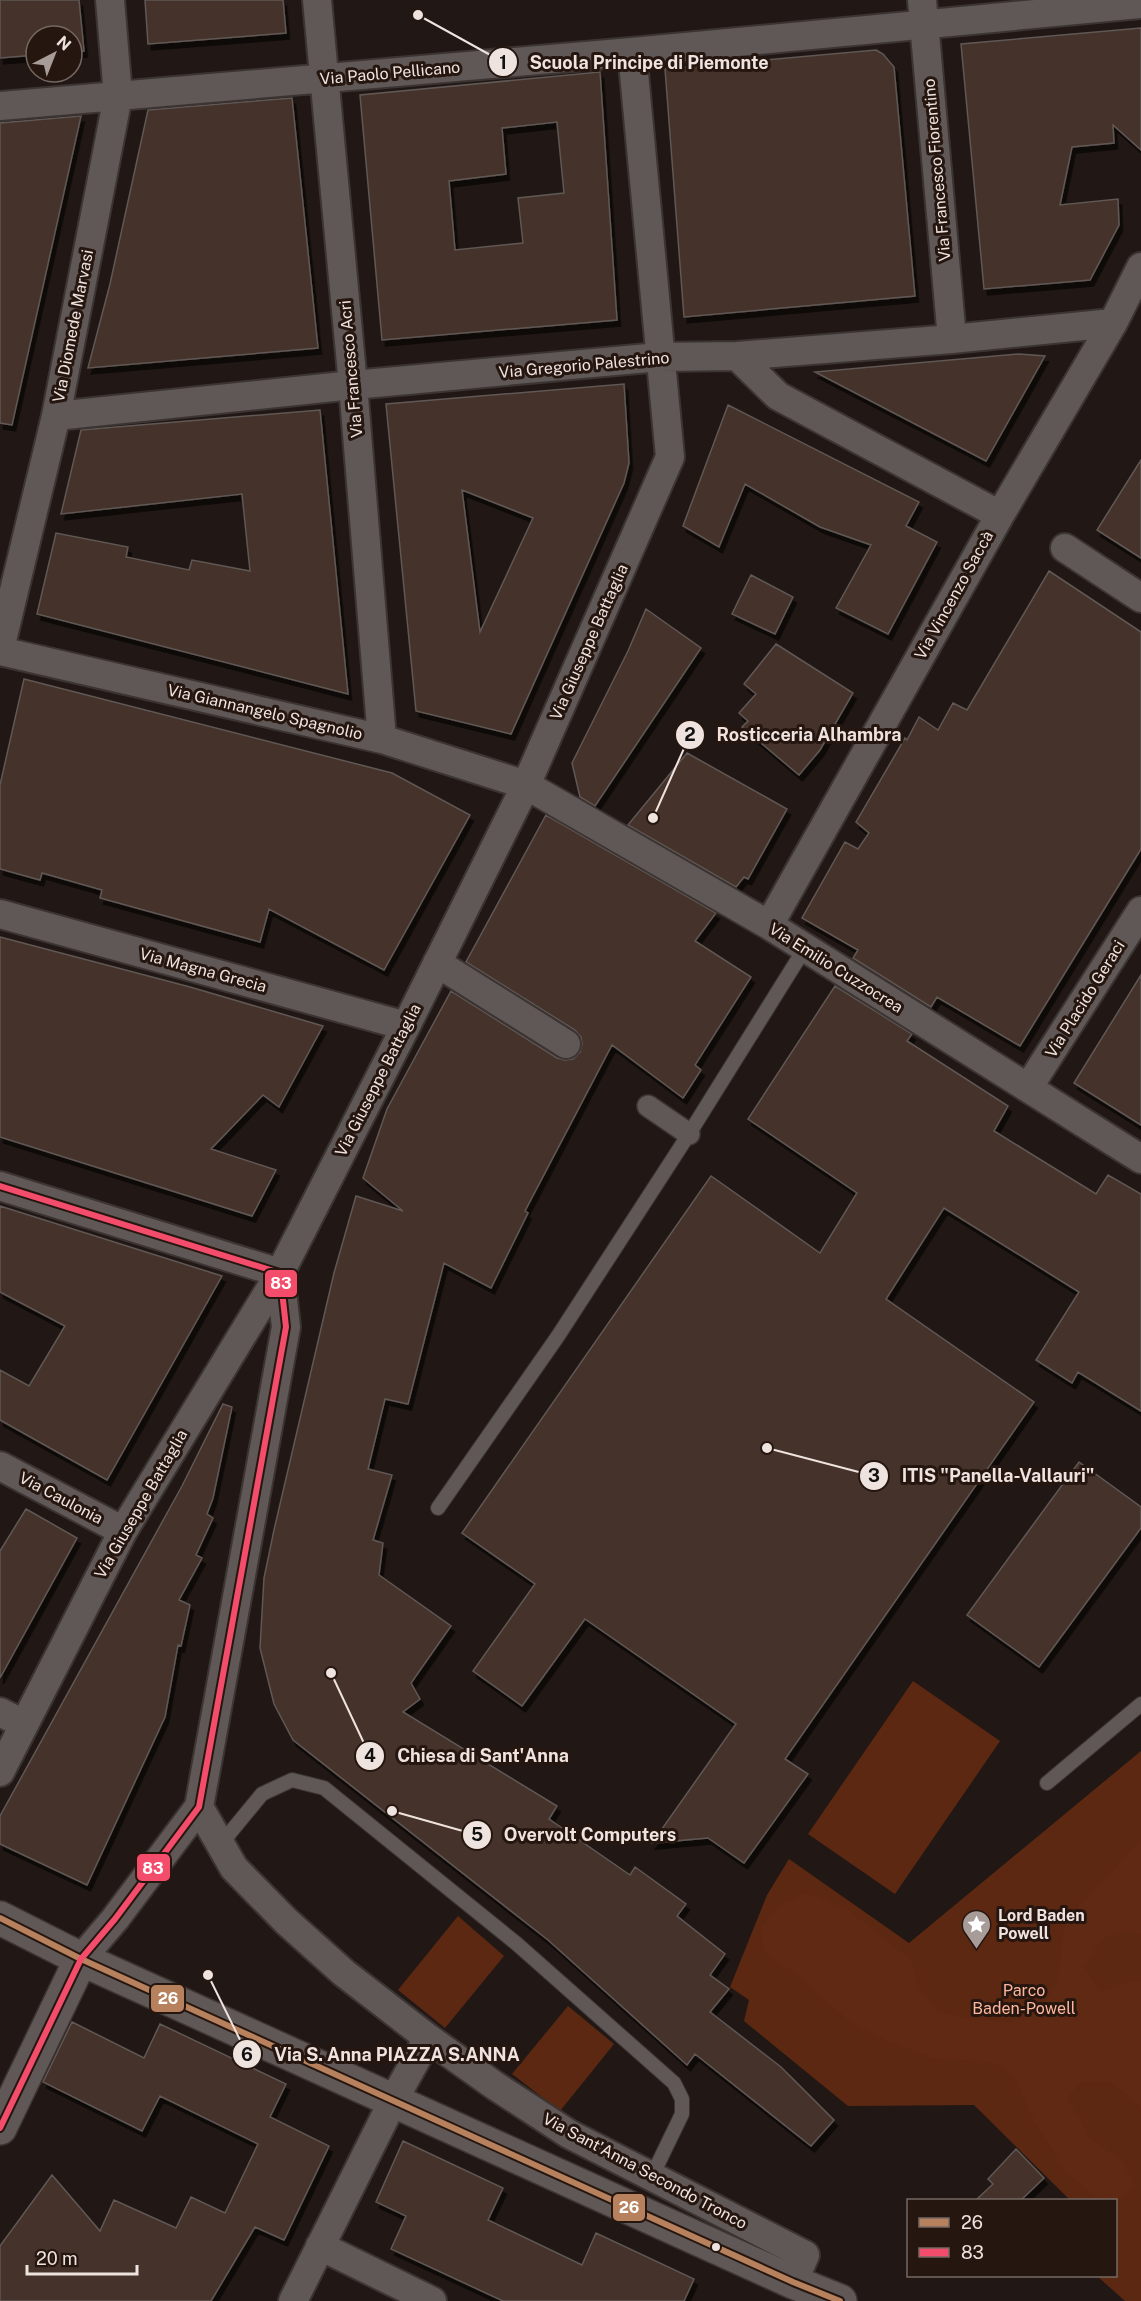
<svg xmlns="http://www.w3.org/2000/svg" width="1141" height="2301" font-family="'Public Sans',sans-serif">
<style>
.green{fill:#5d2812}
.forest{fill:#602913}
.building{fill:#443129;stroke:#605855;stroke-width:1.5;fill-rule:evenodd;filter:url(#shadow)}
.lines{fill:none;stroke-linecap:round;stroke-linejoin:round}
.service-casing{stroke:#3b3432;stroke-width:16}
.pedestrian-casing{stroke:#3b3432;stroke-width:24}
.minor-casing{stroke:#3b3432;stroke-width:32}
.tertiary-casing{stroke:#3b3432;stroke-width:36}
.service{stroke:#5f5856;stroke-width:14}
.pedestrian{stroke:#5f5856;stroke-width:21}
.minor{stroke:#5f5856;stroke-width:28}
.tertiary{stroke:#5f5856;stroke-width:33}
.bus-1-casing{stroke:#261610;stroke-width:10}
.bus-2-casing{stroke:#261610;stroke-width:10}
.bus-1{stroke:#b6815c;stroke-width:6}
.bus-2{stroke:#f44d6c;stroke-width:6}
.bus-dot{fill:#efe3df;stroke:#261610;stroke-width:2}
.labels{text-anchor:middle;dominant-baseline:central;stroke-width:6;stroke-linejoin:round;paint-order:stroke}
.street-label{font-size:16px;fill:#efe3df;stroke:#261610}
.poi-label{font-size:16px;font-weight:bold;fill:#efe3df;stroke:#261610;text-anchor:start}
.park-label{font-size:16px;fill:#feb79d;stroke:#261610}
.leader{fill:none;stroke:#efe3df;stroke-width:2}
.callout-dot{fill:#efe3df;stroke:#261610;stroke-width:2}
.mark-label{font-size:18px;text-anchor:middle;font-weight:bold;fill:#111}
.callout-label{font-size:18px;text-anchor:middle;font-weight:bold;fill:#efe3df;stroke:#261610;stroke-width:6;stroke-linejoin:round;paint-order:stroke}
.line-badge{stroke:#261610;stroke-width:2}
.badge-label{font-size:16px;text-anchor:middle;font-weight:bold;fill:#fff}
</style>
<defs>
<filter id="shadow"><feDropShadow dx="3.5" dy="6" stdDeviation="0" flood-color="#0009"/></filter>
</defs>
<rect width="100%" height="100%" fill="#211815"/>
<path class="green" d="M913 1681 1000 1741 895 1894 808 1834Z
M1141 1751V2301H1125L1097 2276H1116V2200H1070L974 2105 848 2106 744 2021 749 2000 730 1987 767 1895 789 1859 909 1943Z
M458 1916 504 1956 445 2028 398 1990Z
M568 2006 614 2044 560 2111 512 2074Z"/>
<path class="forest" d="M1141 1840V1934C1107 1926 1100 1941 1084 1967L1100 1992 1134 1981 1141 1982V2107L1111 2082 1082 2081 1067 2098 1090 2138 1123 2162 1134 2186 1121 2199H1100L1067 2173 1035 2122 1016 2081 1004 2066 981 2061 935 2059 886 2040 848 2020 796 1974 765 1953 760 1929 780 1905 806 1893 848 1910 912 1961 916 1982 936 2011 961 2018 1009 2022 1039 2012 1058 1980 1065 1922Z"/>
<path class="building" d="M0 0H79L84 51 72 52V36H36V55L0 58Z
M145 0H283L286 33 148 44Z
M1141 28V150L1113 125 1114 143 1072 147 1060 205 1118 199 1119 225 1090 280 984 289 961 44Z
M876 50 883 54 894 67 915 296 684 317 665 69Z
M600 72 617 320 382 340 360 95ZM557 122 564 193 518 198 523 243 455 250 449 181 506 174 502 128Z
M292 98 318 348 88 368 110 284 148 110Z
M81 116 12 425 0 423V123Z
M1019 354 1045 356 986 461 815 372Z
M624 384 629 463 624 483 511 734 416 711 386 404ZM462 490 533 518 480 632Z
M728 405 919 502 906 526 937 542 888 634 836 608 871 545 820 527 745 484 719 547 683 526Z
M320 410 348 694 37 614 56 533 128 547 126 557 189 570 192 560 250 571 242 494 61 514 81 430Z
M1141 460V558L1097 530Z
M1049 571 1141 632V849L1020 1046 937 997 931 1007 853 958 858 950 802 918 845 842 858 849 869 833 856 822 905 738 907 740 919 717 938 730 953 703 967 710Z
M751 575 793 597 775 634 732 614Z
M646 609 701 648 595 806 580 797 572 763 628 651Z
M776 644 853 693 820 750 799 775 742 727 748 721 739 713 756 694 744 684Z
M24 679 392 773 470 815 384 970 269 909 260 942 100 898 102 890 42 873 40 880 0 869V785Z
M687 753 787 809 748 879 744 877 736 887 628 825Z
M546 815 716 913 695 941 751 977 695 1065 701 1070 683 1098 612 1045 525 1211 528 1213 491 1288 444 1263 408 1404 385 1399 368 1469 392 1475 373 1540 383 1543 379 1575 451 1626 411 1683 420 1699 403 1712 557 1806 549 1819 630 1875 635 1867 686 1904 677 1916 725 1954 710 1975 729 1989 710 2012 781 2067 834 2120 811 2146 695 2054 687 2065 548 1940 293 1740 274 1704 260 1648 264 1578 274 1530 334 1273 356 1196 403 1211 363 1178 387 1109 451 991 557 1058 565 1060 573 1059 580 1052 582 1044 581 1037 575 1030 466 962Z
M0 937 190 987 323 1026 279 1107 263 1095 211 1149 276 1170 252 1216 0 1137Z
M1141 975V1125L1074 1083Z
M835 986 912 1034 907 1041 1008 1106 994 1131 1096 1194 1108 1175 1141 1194V1411L1078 1372 1072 1383 1036 1360 1079 1292 944 1208 886 1299 1034 1402 785 1759 808 1774 744 1863 708 1838 652 1843 736 1724 585 1619 522 1706 473 1671 535 1584 462 1533 711 1176 820 1253 857 1193 748 1119Z
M0 1206 222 1276 107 1480 0 1420V1370L29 1386 65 1326 0 1292Z
M223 1404 232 1407 213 1498 207 1514 213 1518 196 1555 202 1558 179 1600 190 1605 181 1646 178 1645 165 1717 87 1885 0 1844V1816L182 1486Z
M1079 1462 1141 1507V1528L1039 1667 967 1615Z
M26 1509 77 1538 0 1678V1551Z
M72 2022 144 2058 160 2024 286 2084 270 2117 329 2146 284 2240 255 2227 211 2301H0V2246L52 2175 100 2231 114 2200 176 2228 191 2197 225 2213 258 2144 160 2096 142 2131 43 2082Z
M403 2141 503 2188 488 2220 582 2265 596 2233 694 2279 684 2301H503L391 2249 406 2216 376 2202Z
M1016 2149 1044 2178 1021 2200H976L993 2184 988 2179Z"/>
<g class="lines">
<defs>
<path id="service" d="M438 1508 558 1336 689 1134 805 948
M1047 1783 1141 1704
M220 1845 262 1794 292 1780 324 1788 517 1944 674 2083 682 2099V2114L652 2176"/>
<path id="pedestrian" d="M648 1106 689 1134"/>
<path id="minor" d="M317 0 353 385 382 739
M922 0 952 339
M0 106 632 52 1141 4
M737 356 778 396 1000 515
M56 416 353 385 659 357 737 356 952 339 1113 323
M1065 548 1141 598
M0 649 56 416 118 96 110 0
M0 651 382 739 526 785 769 925 1141 1159
M0 914 406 1026
M769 925 1000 515 1113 323 1141 267
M437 963 566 1044
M1028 1088 1141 911
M0 1186 280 1273 286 1327 199 1807 115 1919 81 1959
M0 1466 123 1531
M0 1712 23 1724
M0 1772 123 1531 280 1273 406 1026 526 785 670 457 632 52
M199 1807 234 1868 286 1921 344 1973 428 2038 494 2085 569 2134 805 2255 793 2282
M320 2246 432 2301
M293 2301 393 2101 428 2038"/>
<path id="tertiary" d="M0 1918 81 1959 793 2282 840 2301
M0 2128 81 1959"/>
</defs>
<use href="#service" class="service-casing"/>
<use href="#pedestrian" class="pedestrian-casing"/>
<use href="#minor" class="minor-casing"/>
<use href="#tertiary" class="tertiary-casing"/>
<use href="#service" class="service"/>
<use href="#pedestrian" class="pedestrian"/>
<use href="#minor" class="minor"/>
<use href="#tertiary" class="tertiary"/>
<defs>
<path id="bus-1" d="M0 1918 81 1959 793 2282 840 2301"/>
<path id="bus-2" d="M0 1186 280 1273 286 1327 199 1807 115 1919 81 1959 0 2128"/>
</defs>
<use href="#bus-1" class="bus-1-casing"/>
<use href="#bus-2" class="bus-2-casing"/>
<use href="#bus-1" class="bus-1"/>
<use href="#bus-2" class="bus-2"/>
</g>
<defs>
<symbol id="sight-pin" viewBox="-11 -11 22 30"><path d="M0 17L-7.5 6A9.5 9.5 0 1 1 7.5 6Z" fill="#a79c98" stroke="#261610"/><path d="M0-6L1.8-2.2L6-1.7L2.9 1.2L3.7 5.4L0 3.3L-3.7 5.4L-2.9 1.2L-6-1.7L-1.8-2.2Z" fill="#fff"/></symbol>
</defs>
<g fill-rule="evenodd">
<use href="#sight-pin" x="960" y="1908" width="33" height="45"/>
</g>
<circle class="bus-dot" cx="716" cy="2247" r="5"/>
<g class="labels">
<g class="street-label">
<text transform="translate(390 73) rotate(-5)">Via Paolo Pellicano</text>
<text transform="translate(937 170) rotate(-95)">Via Francesco Fiorentino</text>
<text transform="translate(73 326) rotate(-79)">Via Diomede Marvasi</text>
<text transform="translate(584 365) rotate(-5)">Via Gregorio Palestrino</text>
<text transform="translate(351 369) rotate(-95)">Via Francesco Acri</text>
<text transform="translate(954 595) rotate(-61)">Via Vincenzo Saccà</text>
<text transform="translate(589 642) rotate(-66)">Via Giuseppe Battaglia</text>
<text transform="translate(265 712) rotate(13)">Via Giannangelo Spagnolio</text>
<text transform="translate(836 968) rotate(32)">Via Emilio Cuzzocrea</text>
<text transform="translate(203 970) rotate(15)">Via Magna Grecia</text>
<text transform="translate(1085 999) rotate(-58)">Via Placido Geraci</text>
<text transform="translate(378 1080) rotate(-63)">Via Giuseppe Battaglia</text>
<text transform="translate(61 1498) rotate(28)">Via Caulonia</text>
<text transform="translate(141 1504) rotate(-60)">Via Giuseppe Battaglia</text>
<text transform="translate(645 2171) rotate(28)">Via Sant'Anna Secondo Tronco</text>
</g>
<g class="poi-label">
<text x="998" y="1915">Lord Baden<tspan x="998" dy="18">Powell</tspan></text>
</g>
<g class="park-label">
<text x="1024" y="1990">Parco<tspan x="1024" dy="18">Baden-Powell</tspan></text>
</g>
</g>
<path class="leader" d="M418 15L503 62M653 818L690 735M767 1448L874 1476M331 1673L370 1756M392 1811L477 1835M208 1975L247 2054"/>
<g class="callout-dot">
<circle cx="418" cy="15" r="6"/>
<circle cx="653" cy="818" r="6"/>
<circle cx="767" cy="1448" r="6"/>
<circle cx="331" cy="1673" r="6"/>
<circle cx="392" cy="1811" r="6"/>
<circle cx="208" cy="1975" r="6"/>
<circle cx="503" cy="62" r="15"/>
<circle cx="690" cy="735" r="15"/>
<circle cx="874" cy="1476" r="15"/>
<circle cx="370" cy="1756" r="15"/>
<circle cx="477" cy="1835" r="15"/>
<circle cx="247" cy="2054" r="15"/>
</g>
<g class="mark-label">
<text x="503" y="69">1</text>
<text x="690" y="741">2</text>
<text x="874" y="1482">3</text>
<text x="370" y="1762">4</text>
<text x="477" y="1841">5</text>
<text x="247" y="2061">6</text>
</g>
<g class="callout-label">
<text x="649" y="69">Scuola Principe di Piemonte</text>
<text x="809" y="741">Rosticceria Alhambra</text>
<text x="998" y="1482">ITIS "Panella-Vallauri"</text>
<text x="483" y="1762">Chiesa di Sant'Anna</text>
<text x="590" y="1841">Overvolt Computers</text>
<text x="397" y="2061">Via S. Anna PIAZZA S.ANNA</text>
</g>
<g class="line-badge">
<rect x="264" y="1269" width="34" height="29" rx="6" fill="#f44d6c"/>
<rect x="136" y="1853" width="35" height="29" rx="6" fill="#f44d6c"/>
<rect x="150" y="1984" width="35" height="29" rx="6" fill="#b6815c"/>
<rect x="612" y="2193" width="34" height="29" rx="6" fill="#b6815c"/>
</g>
<g class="badge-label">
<text x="281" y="1289">83</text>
<text x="153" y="1874">83</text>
<text x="168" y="2004">26</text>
<text x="629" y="2213">26</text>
</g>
<rect x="907" y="2199" width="210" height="78" fill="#261610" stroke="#766863" stroke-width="1.5"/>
<rect x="919" y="2218" width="30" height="9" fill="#b6815c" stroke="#766863" stroke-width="1.5"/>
<text x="961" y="2229" font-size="18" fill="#efe3df">26</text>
<rect x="919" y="2248" width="30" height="9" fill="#f44d6c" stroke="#766863" stroke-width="1.5"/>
<text x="961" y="2259" font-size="18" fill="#efe3df">83</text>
<g transform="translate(54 54) rotate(42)"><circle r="28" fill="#261610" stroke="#766863" stroke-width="1.5"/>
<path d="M0-4.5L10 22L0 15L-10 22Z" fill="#a79c98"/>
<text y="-9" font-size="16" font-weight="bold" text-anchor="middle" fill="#efe3df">N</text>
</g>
<path d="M27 2265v9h110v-9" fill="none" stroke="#efe3df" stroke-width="3"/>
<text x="36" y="2265" font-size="18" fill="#efe3df" stroke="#261610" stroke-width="4.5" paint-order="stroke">20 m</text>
</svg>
